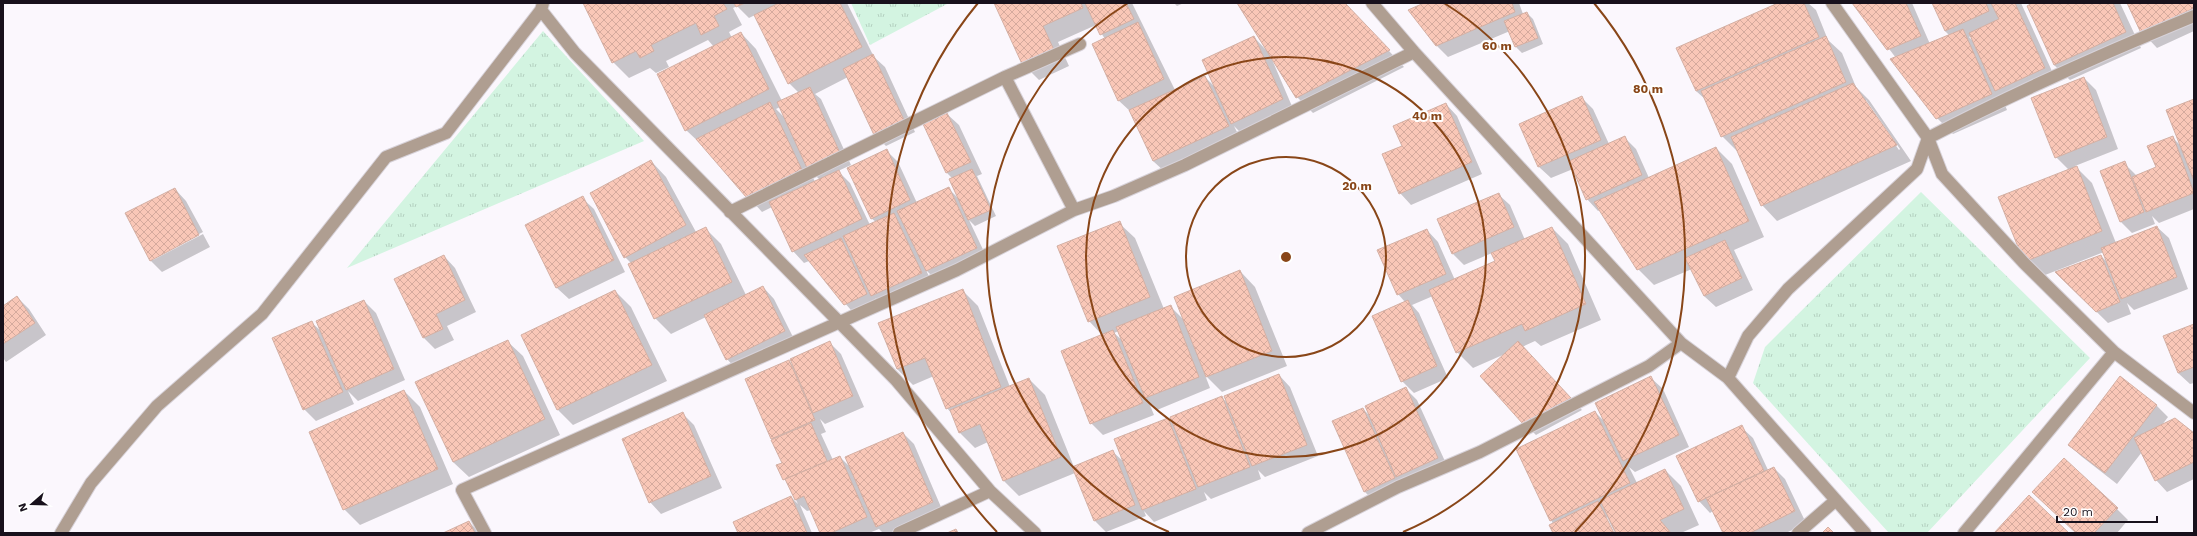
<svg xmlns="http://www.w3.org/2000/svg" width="2197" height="536" font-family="'Work Sans',sans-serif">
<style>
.grass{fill:url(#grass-tufts)}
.shadow{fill:#0003;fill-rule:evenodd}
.building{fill:url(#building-cross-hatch);stroke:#d4b0a4}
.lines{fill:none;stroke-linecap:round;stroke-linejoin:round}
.minor-casing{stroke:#d7d2d9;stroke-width:14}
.minor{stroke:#af9e91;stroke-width:12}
.ring{fill:none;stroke:#894618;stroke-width:2}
.centre{fill:#894618;stroke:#fff;stroke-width:2}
.ring-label{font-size:12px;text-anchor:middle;font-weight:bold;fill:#894618;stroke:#fff;stroke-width:4;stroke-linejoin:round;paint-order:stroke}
</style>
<defs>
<pattern id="grass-tufts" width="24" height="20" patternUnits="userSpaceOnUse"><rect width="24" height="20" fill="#d3f4e1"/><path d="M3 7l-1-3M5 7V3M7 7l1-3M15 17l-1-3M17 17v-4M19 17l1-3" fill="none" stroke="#b4d0c0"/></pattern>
<pattern id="building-cross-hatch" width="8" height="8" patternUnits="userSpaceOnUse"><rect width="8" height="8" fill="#f9c7b7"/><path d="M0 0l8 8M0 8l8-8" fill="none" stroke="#d5aa9d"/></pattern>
</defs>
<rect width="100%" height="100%" fill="#fbf7fd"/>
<path class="grass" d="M851 3H949L870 45Z
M543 31 644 141 347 268Z
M1921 192 2090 358 1927 533H1889L1753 383 1765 347Z"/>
<path class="shadow" d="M584 3H847L874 57 885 67 915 132 886 146 874 134 848 77 815 94 821 99 851 165 838 171 850 183 870 225 876 222 871 218 886 150 898 162 917 203 948 188 959 199 953 179 947 173V114L959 125 982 174 977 176 996 216 975 226 969 220 988 260 938 282 926 270 933 285 884 307 875 298 878 306 856 316 809 261 804 263 793 251 772 207 762 212 703 146 686 130 714 47 708 40 666 61 669 67 656 73 650 68 629 78 613 62ZM737 6 749 18 755 15 789 83 799 93 782 101 756 49 741 33 732 38 729 32 742 25 733 8ZM780 107 785 118 776 109ZM809 169 820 180 815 182Z
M995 3H1132L1175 90 1205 77 1215 87 1254 37 1266 50 1238 3H1344L1404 67 1313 113 1297 97 1268 50 1294 111 1243 135 1234 126 1240 138 1165 172 1153 161 1131 112 1118 100 1105 39 1096 25 1058 42 1069 66 1039 80 1023 64Z
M1174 3H1184L1177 6Z
M1426 3H1519L1523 14 1527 13 1533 19 1543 44 1522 53 1516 47 1510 31 1448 57 1437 46Z
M1780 3H1808L1816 10 1828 40 1842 53 1856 87 1869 100 1911 161 1777 221 1762 205 1738 152 1722 136 1706 100 1696 91ZM1864 100H1866L1900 149 1899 150Z
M1854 3H1912L1930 44 1950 36 1945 31 1935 3H2021L2056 80 2008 102 2001 95 2007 110 1953 134 1937 118 1896 58ZM1971 36 1974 42 1969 37Z
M2035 3H2120L2141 48 2070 80 2054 65Z
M2128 3H2194V31L2157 48 2142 32Z
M2084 78 2096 90 2118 149 2075 166 2092 183 2116 243 2157 227 2169 238 2188 289 2134 310 2127 303 2131 314 2108 323 2057 273 2101 256 2109 264 2104 252 2040 277 2025 261 2069 170 2056 157Z
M1582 98 1593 109 1609 144 1624 137 1636 149 1649 178 1716 148 1732 164 1764 237 1734 250 1753 290 1716 307 1704 296 1692 269 1654 285 1638 269 1600 210 1598 211 1587 199 1573 169 1551 178 1539 167 1520 125Z
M2194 100V209L2159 223 2152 216 2155 224 2132 233 2121 222 2101 172 2124 163 2137 176 2157 168 2173 138 2181 146Z
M1446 104 1457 116 1482 174 1411 205 1400 193 1403 146Z
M651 161 666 177 696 232 705 228 721 244 746 295 763 287 774 299 796 343 738 371 727 359 706 317 671 334 655 318 631 263 625 257Z
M175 189 186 201 203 232 153 258V260L203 234 210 247 162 272 150 260Z
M1498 194 1510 205 1525 240 1552 228 1568 244 1601 320 1541 346 1535 341 1522 347 1582 410 1536 435 1524 423 1505 354 1473 368 1457 352 1433 296 1412 305 1419 313 1448 378 1414 393 1402 381 1405 302 1398 294 1427 230 1438 242 1455 280 1496 262 1492 253 1464 265 1453 254Z
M582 198 594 209 625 272 569 299 557 288 526 226Z
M1119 223 1135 238 1164 309 1170 306 1184 320 1240 271 1255 287 1287 366 1222 392 1205 375 1210 388 1157 410 1148 400 1154 415 1103 435 1091 423 1103 336 1089 321ZM1119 331 1123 341 1114 333Z
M444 256 455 268 476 312 447 326 454 340 435 349 424 338 396 280Z
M962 290 978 306 1010 387 1029 379 1045 395 1074 467 1113 452 1124 462 1168 419 1174 425 1222 398 1229 404 1279 375 1290 387 1318 456 1265 477 1258 470 1261 479 1211 499 1204 492 1207 500 1154 522 1144 511 1146 516 1106 532 1095 521 1075 473 1019 496 1003 480 988 442 975 448 959 432 952 414 947 408 934 376 913 385 897 369 879 323Z
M615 291 631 307 667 381 573 425 558 410 522 335Z
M17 297 29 309 46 335 6 362 3 358V307Z
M364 301 376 313 405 380 358 401 348 391 354 404 316 421 304 409 311 322 322 332Z
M2194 325V383L2190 384 2178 373Z
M507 341 523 356 560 435 469 477 453 462Z
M830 343 841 354 864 407 825 424 820 419 826 432 821 434 833 460 840 457 851 468 903 433 914 444 944 514 899 533H883L879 529 869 533H821L811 510 807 511 800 505 812 533H739L791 497 798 504 778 466 783 463 772 438 789 361 794 367Z
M1651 378 1663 389 1689 447 1635 472 1629 467 1637 483 1665 470 1681 486 1699 525 1681 533H1615L1607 517H1605L1612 533H1554L1553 524 1517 449 1595 412 1605 422Z
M2120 378 2157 406 2168 417 2162 425 2194 434V479L2167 492 2156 480 2142 452 2117 484 2081 456 2069 445Z
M1405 388 1417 400 1449 470 1376 503 1365 492 1363 409 1370 416Z
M404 391 420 407 453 484 360 525 344 509Z
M683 414 694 425 722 488 661 514 650 502Z
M1741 427 1753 438 1768 470 1774 468 1785 479 1806 523 1786 533H1724L1713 511 1710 513 1699 501Z
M2117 509 2128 520 2117 533H2077Z
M469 522 480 533H445Z"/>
<path class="building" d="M583 3H723L727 9 714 16 719 26 701 35 696 23 651 45 654 51 640 58 636 51 612 63Z
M734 3H745L736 7Z
M779 3H840L862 47 788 84 754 15Z
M994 3H1081L1083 8 1043 26 1054 50 1022 64Z
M1085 3H1126L1134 19 1100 35Z
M1237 3H1345L1390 50 1296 98Z
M1424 3H1512L1515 12 1436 46 1408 10Z
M1778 3H1804L1819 37 1696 91 1676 48Z
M1852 3H1906L1921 36 1887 50Z
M1932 3H1986L1989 11 1945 31Z
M1991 3H2015L2045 68 1995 91 1969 33 1999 19Z
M2032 3H2113L2126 32 2054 65 2027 6Z
M2127 3H2194V8L2141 33Z
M1527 12 1538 38 1515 47 1504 21Z
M1138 22 1164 79 1118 101 1092 44Z
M1963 29 1992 94 1936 119 1890 59Z
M741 32 769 89 685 131 657 74Z
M1254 36 1283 99 1231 124 1202 60Z
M1826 36 1846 82 1721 137 1701 91Z
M873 54 904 120 874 135 843 69Z
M1205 76 1229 126 1153 161 1129 110Z
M2084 77 2107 137 2055 158 2031 98Z
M1853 83 1897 145 1761 206 1731 137Z
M810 87 840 153 807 168 777 102Z
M1582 96 1601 140 1538 167 1519 124Z
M2194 99V181L2166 110Z
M770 102 802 170 746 197 696 139Z
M1446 103 1472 162 1399 194 1382 154 1402 146 1393 126Z
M947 113 971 162 946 173 923 124Z
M1625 136 1642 175 1586 200 1569 161Z
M2173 136 2194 193 2146 212 2132 177 2156 167 2147 146Z
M1716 147 1749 221 1637 270 1594 202Z
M887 149 910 200 871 219 847 168Z
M651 160 686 225 624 258 590 193Z
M2125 161 2144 212 2120 222 2100 171Z
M2077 166 2102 231 2024 262 1998 197Z
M972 169 991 210 968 220 949 179Z
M839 170 862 219 792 252 769 202Z
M949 187 977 248 926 271 897 211Z
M175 188 199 235 150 261 125 213Z
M1499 193 1514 227 1452 254 1437 219Z
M583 196 614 260 556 288 525 225Z
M894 213 922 273 871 296 843 236Z
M1120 221 1150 297 1088 322 1057 246Z
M2157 226 2177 277 2121 299 2101 248Z
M706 227 732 282 654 319 628 264Z
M1552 227 1586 304 1525 331 1522 324 1456 353 1429 290 1495 261 1491 253Z
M1427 229 1446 274 1397 295 1377 250Z
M841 238 867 294 844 305 804 255Z
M1725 240 1742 278 1704 296 1685 258Z
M444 255 465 300 436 314 443 329 423 338 394 279Z
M2101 255 2120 302 2096 312 2055 272Z
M1240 270 1272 351 1206 377 1174 297Z
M763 286 785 331 726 360 704 315Z
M963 289 1001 387 946 409 925 358 897 369 878 323Z
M615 290 652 365 557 410 521 335Z
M17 296 35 323 3 344V306Z
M364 300 394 369 346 390 316 321Z
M1408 300 1437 366 1401 382 1372 316Z
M1171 305 1199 377 1145 398 1116 327Z
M312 321 343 392 303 410 272 338Z
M2194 324V367L2178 373 2163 336Z
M1113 330 1143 403 1090 424 1061 351Z
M508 340 545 419 453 462 415 382Z
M830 341 853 396 813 413 790 359Z
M1518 341 1571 398 1523 424 1480 376Z
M789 360 815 420 771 439 745 379Z
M1279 374 1307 445 1252 466 1224 396Z
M1651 376 1679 435 1623 461 1595 403Z
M2120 376 2157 405 2105 473 2068 445Z
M1029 378 1061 457 1003 481 980 424 959 433 950 410Z
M1406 387 1438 458 1396 477 1365 406Z
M404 390 438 469 343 510 309 432Z
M1222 396 1250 467 1198 487 1170 417Z
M1363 408 1395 478 1364 492 1332 421Z
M1595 411 1630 483 1550 521 1516 449Z
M683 412 711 476 649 503 622 439Z
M1168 418 1196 489 1142 510 1114 439Z
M2175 418 2194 433V462L2155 481 2134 438Z
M811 423 827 461 783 480 776 465 782 463 771 440Z
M1742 425 1764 471 1698 502 1676 456Z
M903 432 933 502 876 527 845 457Z
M1113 450 1135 505 1094 521 1072 467Z
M840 456 867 517 831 533H820L804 496 795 500 785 479Z
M2064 458 2118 508 2094 533H2076L2032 492Z
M1774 467 1795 511 1750 533H1723L1706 498Z
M1665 469 1684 509 1660 520 1671 533H1616L1600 500Z
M2029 495 2069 533H1994Z
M791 496 807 533H738L733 522Z
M1598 501 1614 533H1553L1549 525Z
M469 521 475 533H443Z
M1828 527 1834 533H1822Z
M956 529 958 533H947Z"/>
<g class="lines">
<defs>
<path id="minor" d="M543 3 541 10 575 53 896 380 990 491 1035 533
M1372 3 1414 52 1681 343 1728 378 1865 533
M1832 3 1928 138 1942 174 2024 263 2114 352 2194 413
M1005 77 1074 210
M730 212 1005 77 1080 44
M1728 378 1748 336 1788 289 1917 169 1928 138C2014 93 2104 53 2194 16
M61 533 91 483 157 406 262 314 386 157 446 133 541 10
M485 533 462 490 957 270 1074 210 1114 196 1185 165 1414 52
M899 533 990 491
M1308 533 1398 487 1480 452 1649 366 1681 343
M1798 533 1836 500
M1964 533 2114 352"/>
</defs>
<use href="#minor" class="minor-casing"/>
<use href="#minor" class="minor"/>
</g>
<g class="ring">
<circle cx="1286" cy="257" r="100"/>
<circle cx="1286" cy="257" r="200"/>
<path d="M1169 532A299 299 0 0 1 1128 3M1444 3A299 299 0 0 1 1403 532"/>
<path d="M997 532A399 399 0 0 1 978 3M1594 3A399 399 0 0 1 1575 532"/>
</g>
<circle cx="1286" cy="257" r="6" class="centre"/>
<g class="ring-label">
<text x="1497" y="50">60 m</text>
<text x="1648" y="93">80 m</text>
<text x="1427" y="120">40 m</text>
<text x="1357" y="190">20 m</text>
</g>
<rect width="2197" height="536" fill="none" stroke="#18111c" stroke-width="8"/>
<g transform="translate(32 504) rotate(250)" stroke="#ffffff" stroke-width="3" paint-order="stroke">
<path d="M0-3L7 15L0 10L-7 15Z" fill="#18111c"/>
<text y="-6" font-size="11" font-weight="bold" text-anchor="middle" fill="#18111c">N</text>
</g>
<path d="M2057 516v6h100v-6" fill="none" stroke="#18111c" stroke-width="2"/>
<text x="2063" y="516" font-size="12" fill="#18111c" stroke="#ffffff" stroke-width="3" paint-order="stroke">20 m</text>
</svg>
